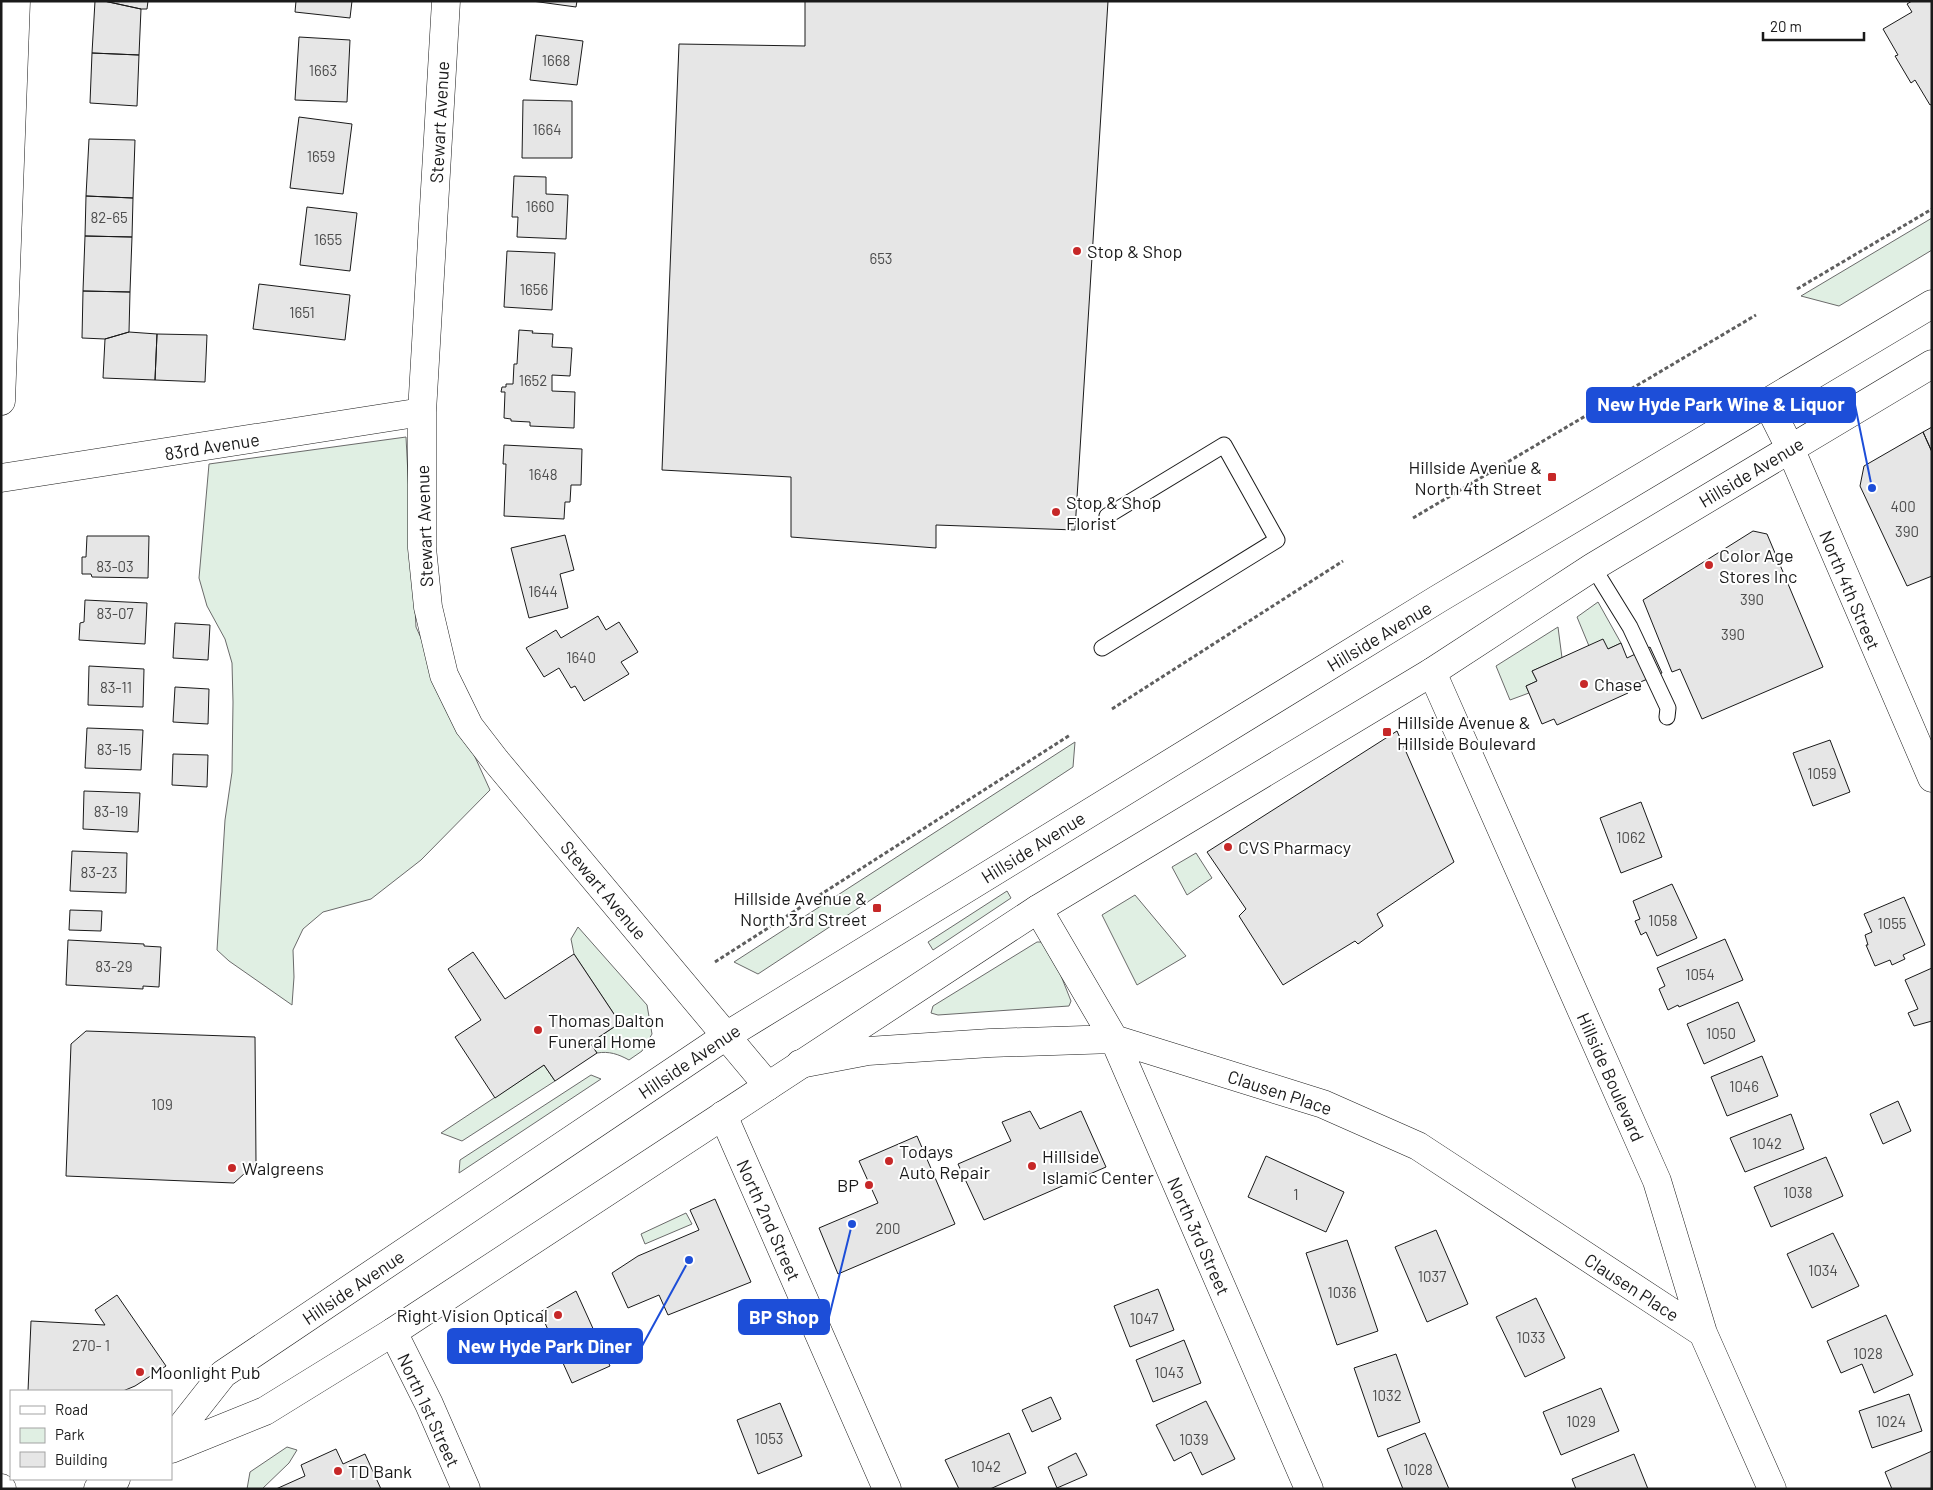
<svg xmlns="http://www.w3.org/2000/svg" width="1933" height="1490" font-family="Barlow,sans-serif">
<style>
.green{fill:#e0efe3;stroke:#6a6a6a}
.building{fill:#e6e6e6;stroke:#1a1a1a}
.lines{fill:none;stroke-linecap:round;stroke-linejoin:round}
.service-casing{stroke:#1a1a1a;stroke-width:17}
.minor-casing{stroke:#1a1a1a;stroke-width:29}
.primary-casing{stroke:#1a1a1a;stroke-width:29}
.path{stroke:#5f5f5f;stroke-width:3;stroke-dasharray:4 2.5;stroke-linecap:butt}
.service{stroke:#fff;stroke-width:15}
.minor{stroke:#fff;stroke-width:28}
.primary{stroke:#fff;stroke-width:28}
.poi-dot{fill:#c62828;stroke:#fff;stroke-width:2}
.labels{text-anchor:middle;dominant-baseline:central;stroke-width:4;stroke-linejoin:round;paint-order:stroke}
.number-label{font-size:15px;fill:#4d4d4d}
.street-label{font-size:18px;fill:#1a1a1a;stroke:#fff}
.poi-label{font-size:18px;fill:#1a1a1a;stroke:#fff;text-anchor:start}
.leader{fill:none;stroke:#1d4ed8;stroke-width:2}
.callout-dot{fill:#1d4ed8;stroke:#fff;stroke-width:2}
.callout{fill:#1d4ed8;stroke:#1d4ed8;stroke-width:2}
.callout-label{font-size:19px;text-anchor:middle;font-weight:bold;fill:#fff}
</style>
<rect width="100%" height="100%" fill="#fff"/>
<path class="green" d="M1932 218V250L1839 306 1801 296Z
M406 437 416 627 490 790 421 860 371 899 323 912 303 929 293 950 294 977 292 1005 229 961 217 950 225 820 232 772 233 702 232 663 225 639 207 606 199 578 209 464Z
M1598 602 1621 643 1608 649 1589 646 1577 617Z
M1558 627 1562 658 1532 671 1537 681 1526 686 1529 693 1510 700 1496 666Z
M1075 742 1073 767 758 974 734 962Z
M1196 853 1212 878 1187 895 1172 867Z
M1007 891 1011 898 933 950 928 942Z
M1135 895 1186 956 1137 985 1102 915Z
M578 927 647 1005 652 1034 642 1051 629 1060C618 1054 609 1051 597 1053L590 1043 620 1023 574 954 571 939Z
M1037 942H1045L1050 948 1071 1001 1069 1006 938 1015 931 1013 933 1006Z
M544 1065 555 1081 462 1141 441 1133Z
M591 1075 601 1079 459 1173 460 1160Z
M686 1213 692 1224 645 1244 641 1234Z
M287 1447 297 1450 289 1463 262 1489H247L250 1472Z"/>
<path class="building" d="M95 1H104L141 9 139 55 92 53Z
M104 1H148L147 9H141Z
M296 1H352L350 18 295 12Z
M532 1H577L576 7Z
M805 1H1108L1075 530 936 525V548L791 537V477L662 470 679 44 805 46Z
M1912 1H1932V104L1930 105 1915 80 1911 83 1895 56 1898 55 1883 29 1912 12 1907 4Z
M536 35 583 41 577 85 530 80Z
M299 37 350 40 347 102 295 100Z
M92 53 139 55 137 106 90 103Z
M523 100 572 101V158H522Z
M299 117 352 124 343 194 290 188Z
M89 139 135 140 133 198 86 196Z
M514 176 546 177V194L568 195 566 239 517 237 518 217H512Z
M86 196 133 198 132 237 85 236Z
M307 207 357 213 350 271 300 265Z
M85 236 132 237 130 292 83 291Z
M507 251 555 253 552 310 504 307Z
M259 284 350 295 345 340 253 329Z
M83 291 130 292 129 332 105 339 82 338Z
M519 330 533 331 532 333 553 334 552 347 572 348 570 376 552 375V391L575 392 574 428 530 426V422L511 421V419L504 418 505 392H501L502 387H506V384H513L514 364H517Z
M129 332 157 334 155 380 103 378 105 339Z
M157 334 207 335 205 382 155 380Z
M1932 427V452L1923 432Z
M1923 432 1932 452V576L1907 586 1860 486 1864 466Z
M504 445 582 449 581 485H571L570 502H565L564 519 504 516 506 464H503Z
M1753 531 1767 534 1823 667 1702 719 1680 669 1672 672 1643 600Z
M565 535 574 570 560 574 568 608 529 618 511 548Z
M87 536H149L148 578 92 577 91 574H82V557H86Z
M85 600 147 603 145 644 79 640 80 623 84 622Z
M598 616 606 630 619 622 638 652 621 662 629 674 584 701 575 686 571 688 559 668 544 677 526 648 556 630 561 638Z
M175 623 210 625 208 660 173 658Z
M1603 639 1608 649 1621 643 1627 658 1650 647 1662 673 1626 688 1628 693 1557 725 1554 719 1542 724 1526 686 1537 681 1532 671Z
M89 666 144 669 143 707 88 705Z
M175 687 209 689 208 724 173 722Z
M87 728 143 730 141 770 85 768Z
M1397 731 1454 862 1377 914 1383 926 1358 944 1355 941 1283 985 1239 916 1246 909 1207 852Z
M1830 740 1850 792 1813 806 1793 753Z
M173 754 208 755 207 787 172 785Z
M84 791 140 793 138 832 83 829Z
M1641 802 1662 857 1621 873 1600 818Z
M72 851 127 853 126 893 70 891Z
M1672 884 1697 938 1657 956 1646 932 1641 935 1635 921 1640 919 1633 901Z
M1904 897 1925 945 1903 955 1905 959 1892 965 1890 960 1875 966 1866 945H1868L1865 935 1872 932 1864 914Z
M70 910 102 911 101 931 69 930Z
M1725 939 1743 980 1679 1007 1678 1005 1668 1010 1659 989 1665 986 1657 968Z
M68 940 144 944V946L161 947 159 987 143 986V989L66 985Z
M473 952 505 999 574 954 620 1023 590 1043 597 1053 555 1081 544 1065 495 1098 455 1037 481 1020 448 969Z
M1932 968V1021L1914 1026 1908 1013 1918 1009 1905 980Z
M1738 1002 1755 1041 1704 1064 1687 1024Z
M86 1031 255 1037 256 1163 234 1183 66 1176 71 1044Z
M1762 1056 1778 1096 1727 1116 1711 1077Z
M1898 1101 1911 1131 1883 1144 1870 1114Z
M1030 1111 1040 1129 1081 1111 1106 1167 984 1220 958 1164 1011 1141 1002 1122Z
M1791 1114 1804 1149 1745 1172 1730 1138Z
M917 1136 955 1224 838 1274 819 1228 878 1203 859 1161Z
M1266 1156 1344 1192 1326 1232 1248 1197Z
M1826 1157 1843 1196 1771 1227 1754 1187Z
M715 1199 751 1282 668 1315 659 1295 628 1308 612 1273 638 1256 699 1230 690 1210Z
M1436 1230 1468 1304 1427 1322 1395 1247Z
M1833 1233 1859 1286 1812 1308 1787 1254Z
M1347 1240 1378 1331 1337 1345 1306 1253Z
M1158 1289 1174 1330 1130 1347 1114 1306Z
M576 1291 610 1366 572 1383 540 1312Z
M117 1295 166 1366 135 1386 123 1391H28L31 1321 105 1325 95 1310Z
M1536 1298 1565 1358 1525 1377 1496 1317Z
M1886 1315 1913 1375 1874 1393 1862 1364 1841 1373 1827 1341Z
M1184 1340 1201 1383 1153 1402 1136 1360Z
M1396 1354 1420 1422 1378 1437 1354 1368Z
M1601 1388 1619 1431 1561 1455 1543 1412Z
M1909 1394 1922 1431 1872 1448 1859 1411Z
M1051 1397 1061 1419 1032 1432 1022 1410Z
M1206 1401 1235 1459 1202 1475 1191 1452 1174 1461 1156 1425Z
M780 1403 802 1456 758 1474 737 1420Z
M1009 1433 1026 1473 990 1489H959L945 1460Z
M1425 1433 1449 1489H1403L1387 1449Z
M336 1449 343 1464 365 1454 381 1489H276L305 1476 301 1465Z
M1932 1451V1489H1892L1885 1472Z
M1076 1453 1087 1475 1057 1488 1048 1467Z
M1634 1454 1648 1489H1576L1572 1479Z"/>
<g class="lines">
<defs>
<path id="service" d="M1593 567 1630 627 1668 708 1667 717
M1102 648 1277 540 1224 445 1107 516"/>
<path id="minor" d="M446 1 422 412V548L428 607 444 675 469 726 496 761 768 1086
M1 401 16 1
M1767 402 1790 448 1932 778
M1 478 422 412
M1432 672 1657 1181 1703 1333 1772 1489
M1038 909 1114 1039 1309 1489
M800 1064 868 1051 990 1043 1114 1039 1323 1104 1418 1146 1703 1333
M723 1115 887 1489
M393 1332 429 1404 466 1489
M1 1488 2 1489"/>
<path id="primary" d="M171 1440 223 1374 726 1036 1438 599 1932 304
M171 1449 265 1411 393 1332 1038 909 1432 672 1593 567 1932 364
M98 1489 116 1479"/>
</defs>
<use href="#service" class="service-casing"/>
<use href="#minor" class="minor-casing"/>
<use href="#primary" class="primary-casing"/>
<path class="path" d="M1797 289 1932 209
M1413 518 1756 315
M1112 709 1343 561
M715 962 1070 735"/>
<use href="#service" class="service"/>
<use href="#minor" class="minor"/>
<use href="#primary" class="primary"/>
</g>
<g class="poi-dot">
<circle cx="1077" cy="251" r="5"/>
<rect x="1547" y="472" width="10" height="10" rx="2.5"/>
<circle cx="1056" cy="512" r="5"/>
<circle cx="1709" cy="565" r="5"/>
<circle cx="1584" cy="684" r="5"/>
<rect x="1382" y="727" width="10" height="10" rx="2.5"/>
<circle cx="1228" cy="847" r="5"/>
<rect x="872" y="903" width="10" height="10" rx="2.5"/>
<circle cx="538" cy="1030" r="5"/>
<circle cx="889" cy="1161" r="5"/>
<circle cx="1032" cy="1166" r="5"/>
<circle cx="232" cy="1168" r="5"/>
<circle cx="869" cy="1185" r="5"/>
<circle cx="558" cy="1315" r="5"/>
<circle cx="140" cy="1372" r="5"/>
<circle cx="338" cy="1471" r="5"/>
</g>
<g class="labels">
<g class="number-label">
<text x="556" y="60">1668</text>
<text x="323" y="70">1663</text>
<text x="547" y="129">1664</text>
<text x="321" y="156">1659</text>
<text x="540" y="206">1660</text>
<text x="109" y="217">82-65</text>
<text x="328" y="239">1655</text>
<text x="881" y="258">653</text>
<text x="534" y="289">1656</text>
<text x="302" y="312">1651</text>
<text x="533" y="380">1652</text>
<text x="543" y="474">1648</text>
<text x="1903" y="506">400</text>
<text x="1907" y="531">390</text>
<text x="115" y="566">83-03</text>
<text x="543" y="591">1644</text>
<text x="1752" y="599">390</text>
<text x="115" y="613">83-07</text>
<text x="1733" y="634">390</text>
<text x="581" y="657">1640</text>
<text x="116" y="687">83-11</text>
<text x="114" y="749">83-15</text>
<text x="1822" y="773">1059</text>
<text x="111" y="811">83-19</text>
<text x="1631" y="837">1062</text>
<text x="99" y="872">83-23</text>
<text x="1663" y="920">1058</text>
<text x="1892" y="923">1055</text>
<text x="114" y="966">83-29</text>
<text x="1700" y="974">1054</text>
<text x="1721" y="1033">1050</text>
<text x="1744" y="1086">1046</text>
<text x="162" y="1104">109</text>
<text x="1767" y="1143">1042</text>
<text x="1798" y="1192">1038</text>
<text x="1296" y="1194">1</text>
<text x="888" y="1228">200</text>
<text x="1823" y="1270">1034</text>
<text x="1432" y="1276">1037</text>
<text x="1342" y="1292">1036</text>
<text x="1144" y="1318">1047</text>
<text x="1531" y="1337">1033</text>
<text x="91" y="1345">270- 1</text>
<text x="1868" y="1353">1028</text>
<text x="1169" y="1372">1043</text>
<text x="1387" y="1395">1032</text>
<text x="1581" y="1421">1029</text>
<text x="1891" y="1421">1024</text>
<text x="769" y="1438">1053</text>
<text x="1194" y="1439">1039</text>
<text x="986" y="1466">1042</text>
<text x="1418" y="1469">1028</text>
</g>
<g class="street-label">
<text transform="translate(439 122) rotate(-87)">Stewart Avenue</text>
<text transform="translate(212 446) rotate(-9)">83rd Avenue</text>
<text transform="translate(1751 472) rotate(-31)">Hillside Avenue</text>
<text transform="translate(424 526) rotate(-92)">Stewart Avenue</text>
<text transform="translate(1850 590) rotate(67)">North 4th Street</text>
<text transform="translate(1379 636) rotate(-31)">Hillside Avenue</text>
<text transform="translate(1033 847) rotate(-32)">Hillside Avenue</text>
<text transform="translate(604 890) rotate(50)">Stewart Avenue</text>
<text transform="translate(689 1061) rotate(-34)">Hillside Avenue</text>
<text transform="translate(1611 1077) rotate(66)">Hillside Boulevard</text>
<text transform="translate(1280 1092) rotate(18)">Clausen Place</text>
<text transform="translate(769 1220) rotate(66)">North 2nd Street</text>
<text transform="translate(1199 1236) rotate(66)">North 3rd Street</text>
<text transform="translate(353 1287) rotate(-34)">Hillside Avenue</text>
<text transform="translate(1632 1287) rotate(33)">Clausen Place</text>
<text transform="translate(429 1410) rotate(65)">North 1st Street</text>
</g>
<g class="poi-label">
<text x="1087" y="251">Stop &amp; Shop</text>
<text x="1542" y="467" text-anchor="end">Hillside Avenue &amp;<tspan x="1542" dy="21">North 4th Street</tspan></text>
<text x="1066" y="502">Stop &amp; Shop<tspan x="1066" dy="21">Florist</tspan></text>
<text x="1719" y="555">Color Age<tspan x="1719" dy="21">Stores Inc</tspan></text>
<text x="1594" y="684">Chase</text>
<text x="1397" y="722">Hillside Avenue &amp;<tspan x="1397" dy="21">Hillside Boulevard</tspan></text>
<text x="1238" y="847">CVS Pharmacy</text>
<text x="867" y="898" text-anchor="end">Hillside Avenue &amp;<tspan x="867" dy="21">North 3rd Street</tspan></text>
<text x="548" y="1020">Thomas Dalton<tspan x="548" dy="21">Funeral Home</tspan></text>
<text x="899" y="1151">Todays<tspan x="899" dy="21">Auto Repair</tspan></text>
<text x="1042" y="1156">Hillside<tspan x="1042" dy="21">Islamic Center</tspan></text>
<text x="242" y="1168">Walgreens</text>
<text x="859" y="1185" text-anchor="end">BP</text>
<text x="548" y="1315" text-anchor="end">Right Vision Optical</text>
<text x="150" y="1372">Moonlight Pub</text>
<text x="348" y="1471">TD Bank</text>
</g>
</g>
<path class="leader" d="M1872 488L1855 405M852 1224L829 1317M689 1260L642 1346"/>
<g class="callout-dot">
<circle cx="1872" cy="488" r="5"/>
<circle cx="852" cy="1224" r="5"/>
<circle cx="689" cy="1260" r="5"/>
</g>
<g class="callout">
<rect x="1587" y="388" width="268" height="34" rx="5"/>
<rect x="739" y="1300" width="90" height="34" rx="5"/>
<rect x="448" y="1329" width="194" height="34" rx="5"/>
</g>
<g class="callout-label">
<text x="1721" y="411">New Hyde Park Wine &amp; Liquor</text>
<text x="784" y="1324">BP Shop</text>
<text x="545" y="1353">New Hyde Park Diner</text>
</g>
<rect width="1933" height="1490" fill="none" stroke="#1a1a1a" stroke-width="5"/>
<rect x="10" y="1390" width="162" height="90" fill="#ffffff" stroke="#a3a3a3"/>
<rect x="20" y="1406" width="25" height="8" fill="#ffffff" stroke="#a3a3a3"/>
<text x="55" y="1415" font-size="15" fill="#1a1a1a">Road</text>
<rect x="20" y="1428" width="25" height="15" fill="#e0efe3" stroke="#a3a3a3"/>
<text x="55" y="1440" font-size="15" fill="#1a1a1a">Park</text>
<rect x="20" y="1452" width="25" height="15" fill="#e6e6e6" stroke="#a3a3a3"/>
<text x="55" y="1465" font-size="15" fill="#1a1a1a">Building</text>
<path d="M1763 32v8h101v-8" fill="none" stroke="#1a1a1a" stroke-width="2.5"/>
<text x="1770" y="32" font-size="15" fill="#1a1a1a" stroke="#ffffff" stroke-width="4" paint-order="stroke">20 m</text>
</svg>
